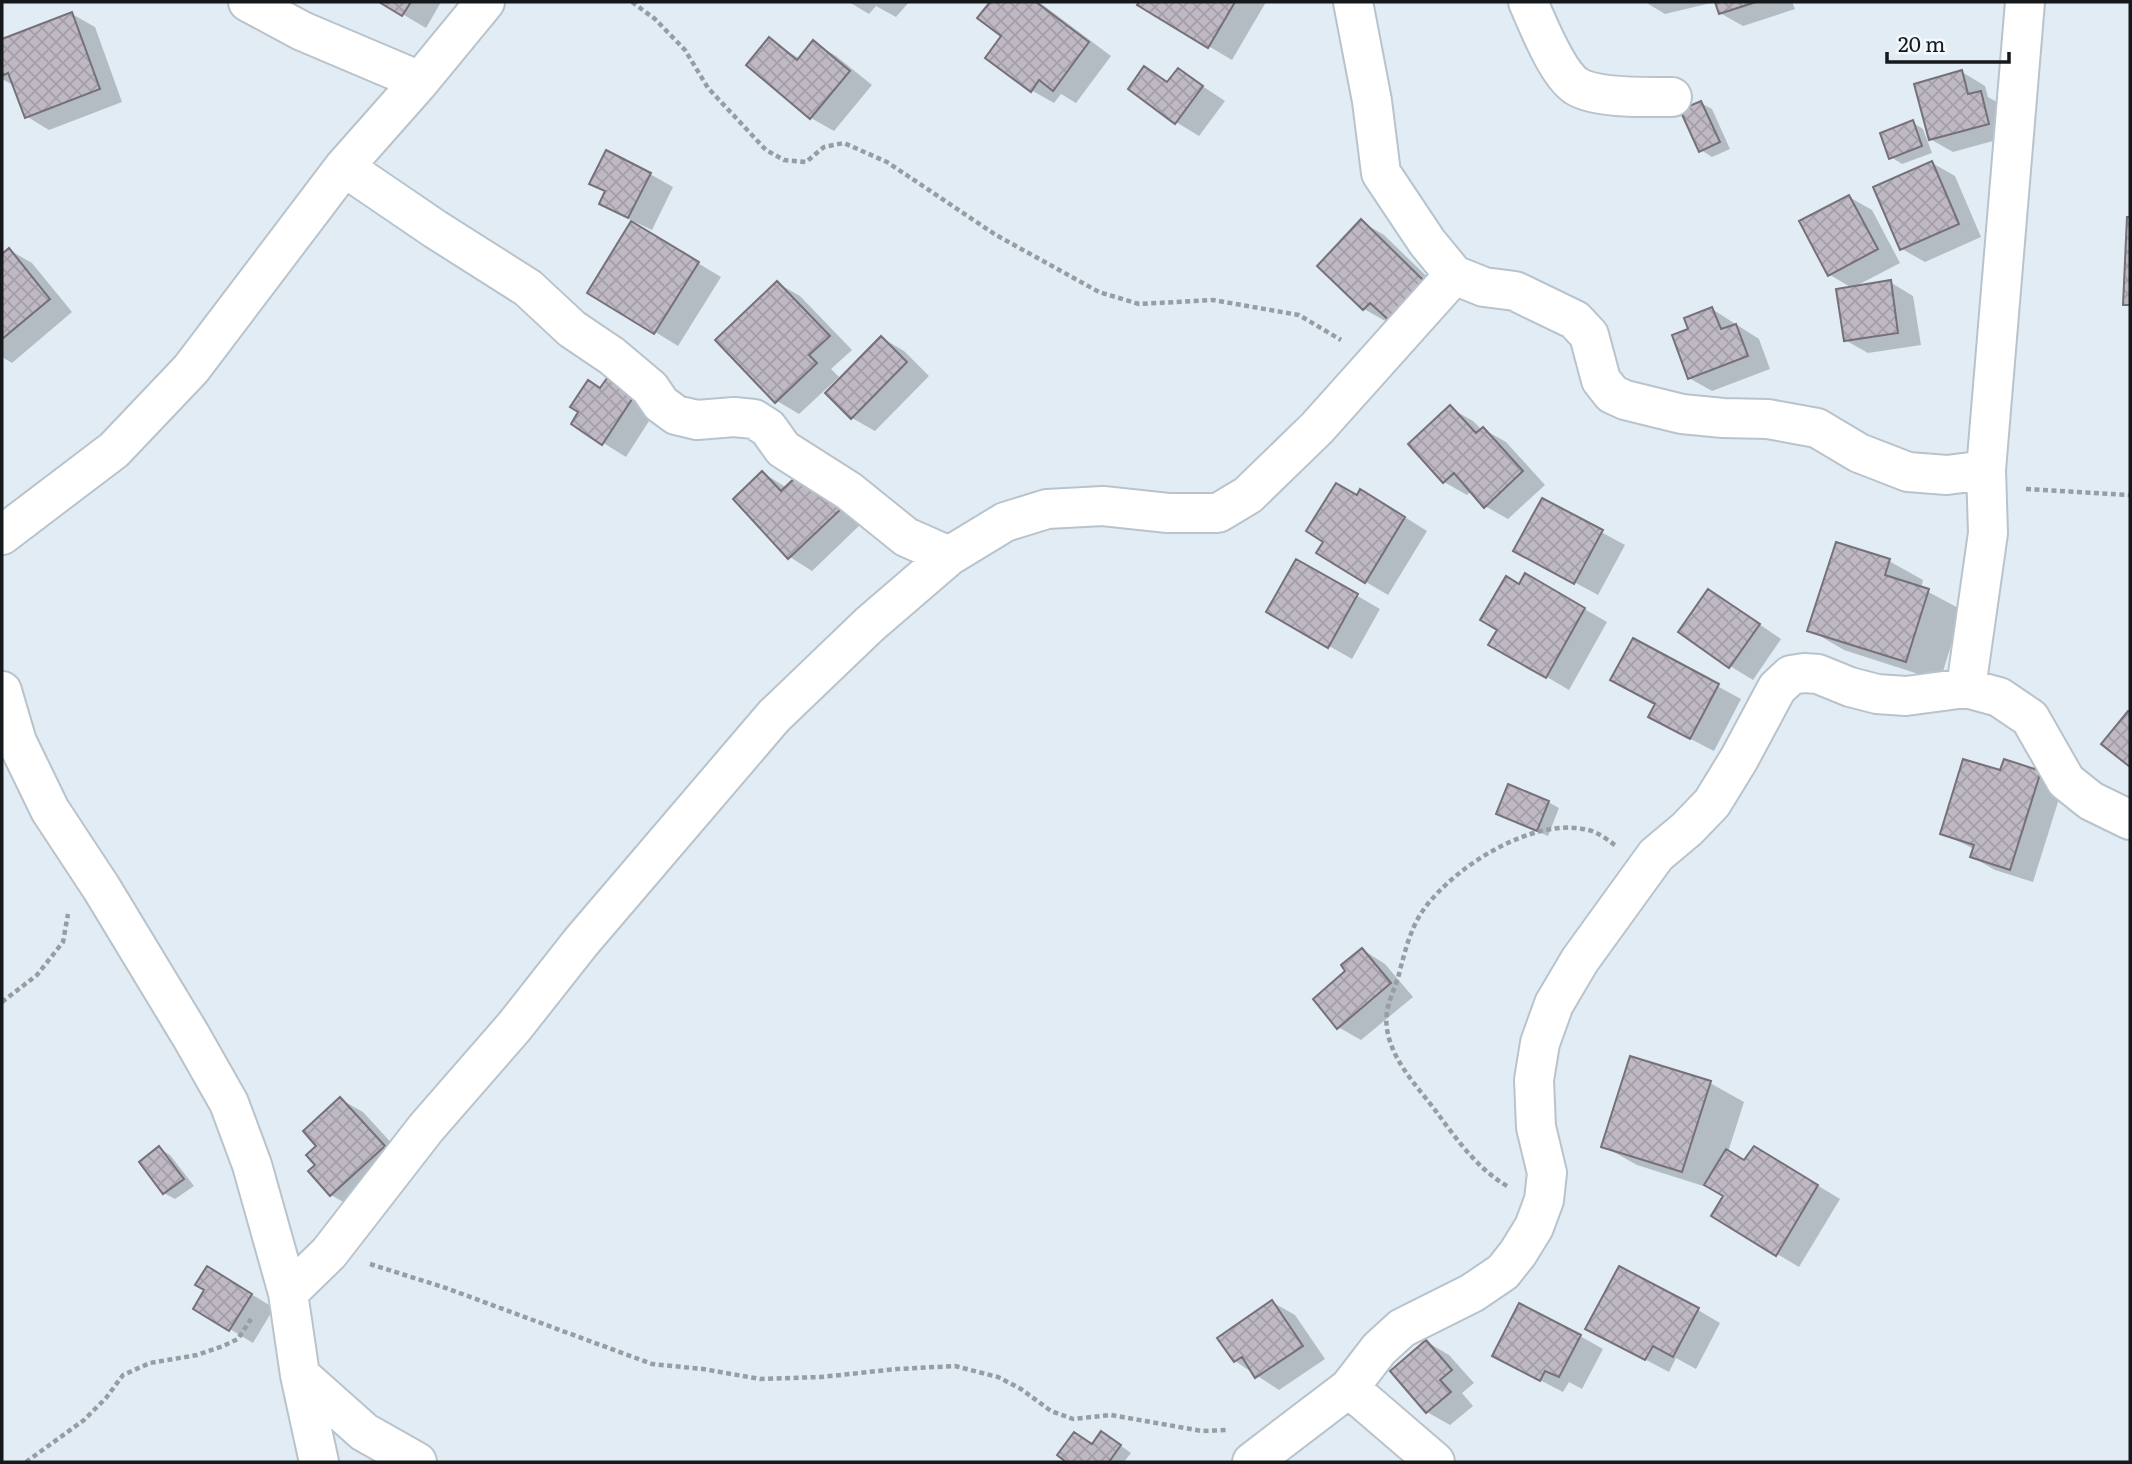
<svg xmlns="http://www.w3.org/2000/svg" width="2132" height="1464" font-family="Literata,serif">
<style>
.shadow{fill:#0003}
.building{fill:url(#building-cross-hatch);stroke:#757079;stroke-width:2}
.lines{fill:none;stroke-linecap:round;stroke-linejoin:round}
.minor-casing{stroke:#b9c3cb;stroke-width:42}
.path{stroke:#969da3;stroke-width:4.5;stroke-dasharray:5 3.5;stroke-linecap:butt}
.minor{stroke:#fff;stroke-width:38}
</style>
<defs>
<pattern id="building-cross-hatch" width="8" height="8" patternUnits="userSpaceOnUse" patternTransform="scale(1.75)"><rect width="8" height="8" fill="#bfb9c3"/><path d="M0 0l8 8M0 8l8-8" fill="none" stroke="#a39ea7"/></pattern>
</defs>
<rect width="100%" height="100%" fill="#e2ecf4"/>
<path class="shadow" d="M382 2H441L426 28Z
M849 2H909L896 17 876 6 869 14Z
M992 2H1039L1111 56 1076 103 1061 94 1054 103 1031 90 1004 36 980 18Z
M1141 2H1266L1232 60 1139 5Z
M1645 2H1711V3L1665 14Z
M1717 2H1792L1795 9 1743 26 1720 13Z
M72 14 95 27 122 102 49 130 26 116 15 86 2 79V40Z
M769 39 800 59 813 42 836 56 872 85 834 131 811 118Z
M1145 68 1169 82 1178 70 1225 101 1199 136 1176 122Z
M1962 72 1985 86 1988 97 2004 106 2011 136 1953 152 1930 139Z
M1701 103 1712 109 1730 149 1712 157 1701 150Z
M1912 122 1923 129 1932 153 1902 164 1891 157Z
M1932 163 1955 176 1981 237 1925 262 1902 249Z
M650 174 673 187 652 230 635 222 634 225 721 277 678 346 590 292 633 221 601 204Z
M1849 197 1872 210 1900 263 1854 287 1890 282 1913 296 1921 345 1868 353 1845 340 1852 288 1830 275Z
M2128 219H2130V307L2124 304Z
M1362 222 1384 235 1449 298 1387 322 1364 309 1319 266Z
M9 250 32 263 72 312 12 363 2 357V256Z
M777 283 800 296 852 350 831 369 839 377 799 414 777 401Z
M1712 309 1759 339 1770 369 1712 391 1689 378 1690 330Z
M882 338 904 351 929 376 875 431 852 418Z
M607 380 656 410 626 457 573 424Z
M1450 408 1473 421 1482 430 1483 429 1506 442 1545 485 1508 519 1485 506 1472 491 1467 495 1444 482 1410 444Z
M803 472 862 523 812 571 790 557 763 473 787 488Z
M1542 500 1625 545 1598 595 1539 563Z
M1384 504 1427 531 1388 595 1366 582Z
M1297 561 1380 609 1352 659 1268 611Z
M1889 561 1923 580 1921 588 1962 610 1940 681 1844 650 1810 630Z
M1526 575 1607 622 1569 690 1491 644Z
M1731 605 1781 639 1753 680 1730 666Z
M1634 641 1741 699 1714 751 1673 730 1657 704Z
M2001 773H2040L2063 786 2033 882 1995 870 1972 857 1974 849 1942 833Z
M1548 802 1559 808 1548 836 1498 814Z
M1363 950 1385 964 1413 997 1361 1040 1338 1027 1348 972Z
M1710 1083 1744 1102 1728 1152 1745 1162 1777 1161 1840 1199 1799 1267 1777 1254 1725 1196 1716 1190 1637 1165 1603 1146Z
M340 1099 363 1112 407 1160 354 1208 331 1195 317 1165 319 1146Z
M159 1148 170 1155 194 1186 175 1199 164 1193 141 1162Z
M230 1281 274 1308 253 1343 195 1308Z
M1272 1302 1295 1315 1325 1359 1279 1390 1235 1361Z
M1698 1310 1720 1323 1696 1369 1676 1358 1669 1372 1610 1341Z
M1580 1336 1603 1349 1582 1389 1569 1382 1563 1392 1517 1368Z
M1427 1342 1449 1355 1474 1383 1462 1393 1473 1406 1450 1425 1427 1412 1393 1371Z
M1113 1440 1131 1453 1124 1462H1069L1059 1455Z"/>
<path class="building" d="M379 2H411L402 16Z
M990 2H1036L1089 42 1053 91 1039 80 1031 92 985 58 1001 36 977 18Z
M1139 2H1235L1208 48 1137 5Z
M1715 2H1756L1719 14Z
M72 12 100 89 25 118 8 73 2 76V39Z
M769 37 797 60 813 40 850 71 810 119 746 65Z
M1144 66 1167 82 1178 68 1203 86 1175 124 1128 89Z
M1962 70 1968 94 1981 91 1989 124 1929 140 1914 84Z
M1701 101 1720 142 1699 152 1680 110Z
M1913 120 1922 146 1889 159 1880 133Z
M606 150 651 173 628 218 599 204 605 191 589 184Z
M1932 161 1959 224 1900 250 1873 187Z
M1849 195 1878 249 1828 276 1799 221Z
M2127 217H2130V305H2123Z
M1361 219 1427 284 1391 322 1370 303 1363 310 1317 266Z
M631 221 699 262 654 334 587 293Z
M9 248 50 299 2 339V254Z
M1891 280 1898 333 1844 341 1836 289Z
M777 281 830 336 809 355 817 363 775 403 715 340Z
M1712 307 1721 329 1736 324 1748 356 1688 379 1672 335 1688 329 1684 318Z
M881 336 907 362 851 419 825 393Z
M607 378 634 396 602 445 571 424 578 412 570 407 588 380 600 388Z
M1450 405 1476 433 1483 427 1523 471 1484 508 1454 473 1443 483 1408 444Z
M803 470 841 509 788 559 733 499 762 471 781 491Z
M1336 483 1357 495 1360 489 1405 517 1365 583 1316 553 1323 542 1306 531Z
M1542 498 1603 530 1574 584 1513 551Z
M1836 542 1890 559 1885 575 1929 589 1906 662 1807 631Z
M1296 559 1358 594 1328 648 1266 612Z
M1525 573 1585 608 1546 678 1488 645 1497 630 1480 620 1506 576 1519 584Z
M1708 589 1760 624 1729 668 1678 632Z
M1633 638 1719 684 1690 739 1648 717 1655 704 1610 680Z
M2128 711 2130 712V767L2101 744Z
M1963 759 2000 770 2004 759 2041 771 2010 870 1970 857 1974 845 1940 834Z
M1508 784 1549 801 1537 831 1496 814Z
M1362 948 1391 983 1337 1029 1313 999 1345 971 1341 965Z
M1630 1056 1711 1081 1682 1172 1601 1147Z
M340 1097 385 1146 330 1196 308 1171 315 1165 306 1155 316 1146 303 1131Z
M159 1146 184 1179 163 1194 139 1162Z
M1754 1146 1818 1185 1776 1256 1711 1216 1723 1196 1704 1185 1726 1149 1744 1160Z
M207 1266 252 1294 229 1331 193 1309 204 1290 195 1285Z
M1619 1266 1699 1308 1673 1357 1653 1346 1645 1360 1585 1329Z
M1272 1300 1303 1346 1255 1378 1242 1357 1234 1362 1217 1338Z
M1519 1303 1581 1335 1559 1377 1545 1371 1540 1381 1492 1356Z
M1426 1340 1452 1370 1440 1380 1451 1392 1426 1413 1390 1371Z
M1101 1431 1121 1445 1109 1462H1066L1057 1455 1074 1432 1092 1444Z"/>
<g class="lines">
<defs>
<path id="minor" d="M248 2 302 31 420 81
M1353 2 1372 101 1381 173 1427 242 1454 275 1484 287 1515 291 1575 320 1589 335 1601 380 1612 394 1625 400 1682 414 1723 418 1768 419 1817 428 1859 453 1908 472 1947 475 1986 470
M1528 2C1538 24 1556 72 1576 86 1597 99 1648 97 1672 97
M344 167 435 229 528 288 572 329 612 356 650 388 661 404 676 415 697 420 734 417 754 419 768 428 783 449 849 491 906 537 949 556
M2 535 114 450 191 369 344 167 420 81 485 2
M1966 688 1988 533 1986 470 2025 2
M2 691 17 742 50 810 102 889 191 1036 229 1103 252 1165 288 1293 300 1375 319 1462
M288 1293 329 1253 426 1128 514 1027 581 942 774 716 870 624 949 556 1005 522 1047 509 1103 506 1168 513H1218L1248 495 1317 428 1454 275
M300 1375 364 1432 417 1462
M1349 1388 1435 1462
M1252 1462 1349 1388 1379 1349 1402 1328 1472 1293 1503 1272 1518 1253 1534 1227 1544 1200 1547 1173 1536 1127 1534 1080 1540 1043 1554 1004 1580 960 1656 855 1687 829 1712 803 1739 759 1777 688 1791 675 1804 673 1818 674 1850 687 1877 694 1906 696 1966 688 1999 697 2030 718 2066 781 2091 801 2130 820"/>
</defs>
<use href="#minor" class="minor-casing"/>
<path class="path" d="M632 2 655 19 685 50 708 88 766 150 784 160 806 162 824 147 844 143 887 162 996 235 1099 292 1139 304 1213 300 1299 315 1341 340
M2026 489 2130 495
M2 1002 37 975 63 942 68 914
M1507 1186C1479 1170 1457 1140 1438 1114 1419 1088 1392 1062 1387 1029 1384 1010 1392 995 1398 978 1404 955 1410 928 1424 909 1455 866 1534 816 1588 830 1598 832 1608 840 1616 846
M370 1264 446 1288 652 1364 703 1369 760 1379 821 1377 897 1369 955 1366 998 1377 1021 1389 1051 1411 1073 1419 1111 1415 1202 1431 1227 1430
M26 1462 84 1420 106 1398 123 1375 150 1363 197 1355 223 1346 238 1339 251 1319"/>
<use href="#minor" class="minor"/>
</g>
<rect width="2132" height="1464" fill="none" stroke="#15191b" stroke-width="7"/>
<path d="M1887 52v10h122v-10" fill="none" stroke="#15191b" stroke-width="3.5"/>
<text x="1898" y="52" font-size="21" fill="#15191b" stroke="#f2f8fd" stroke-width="5" paint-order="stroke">20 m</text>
</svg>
